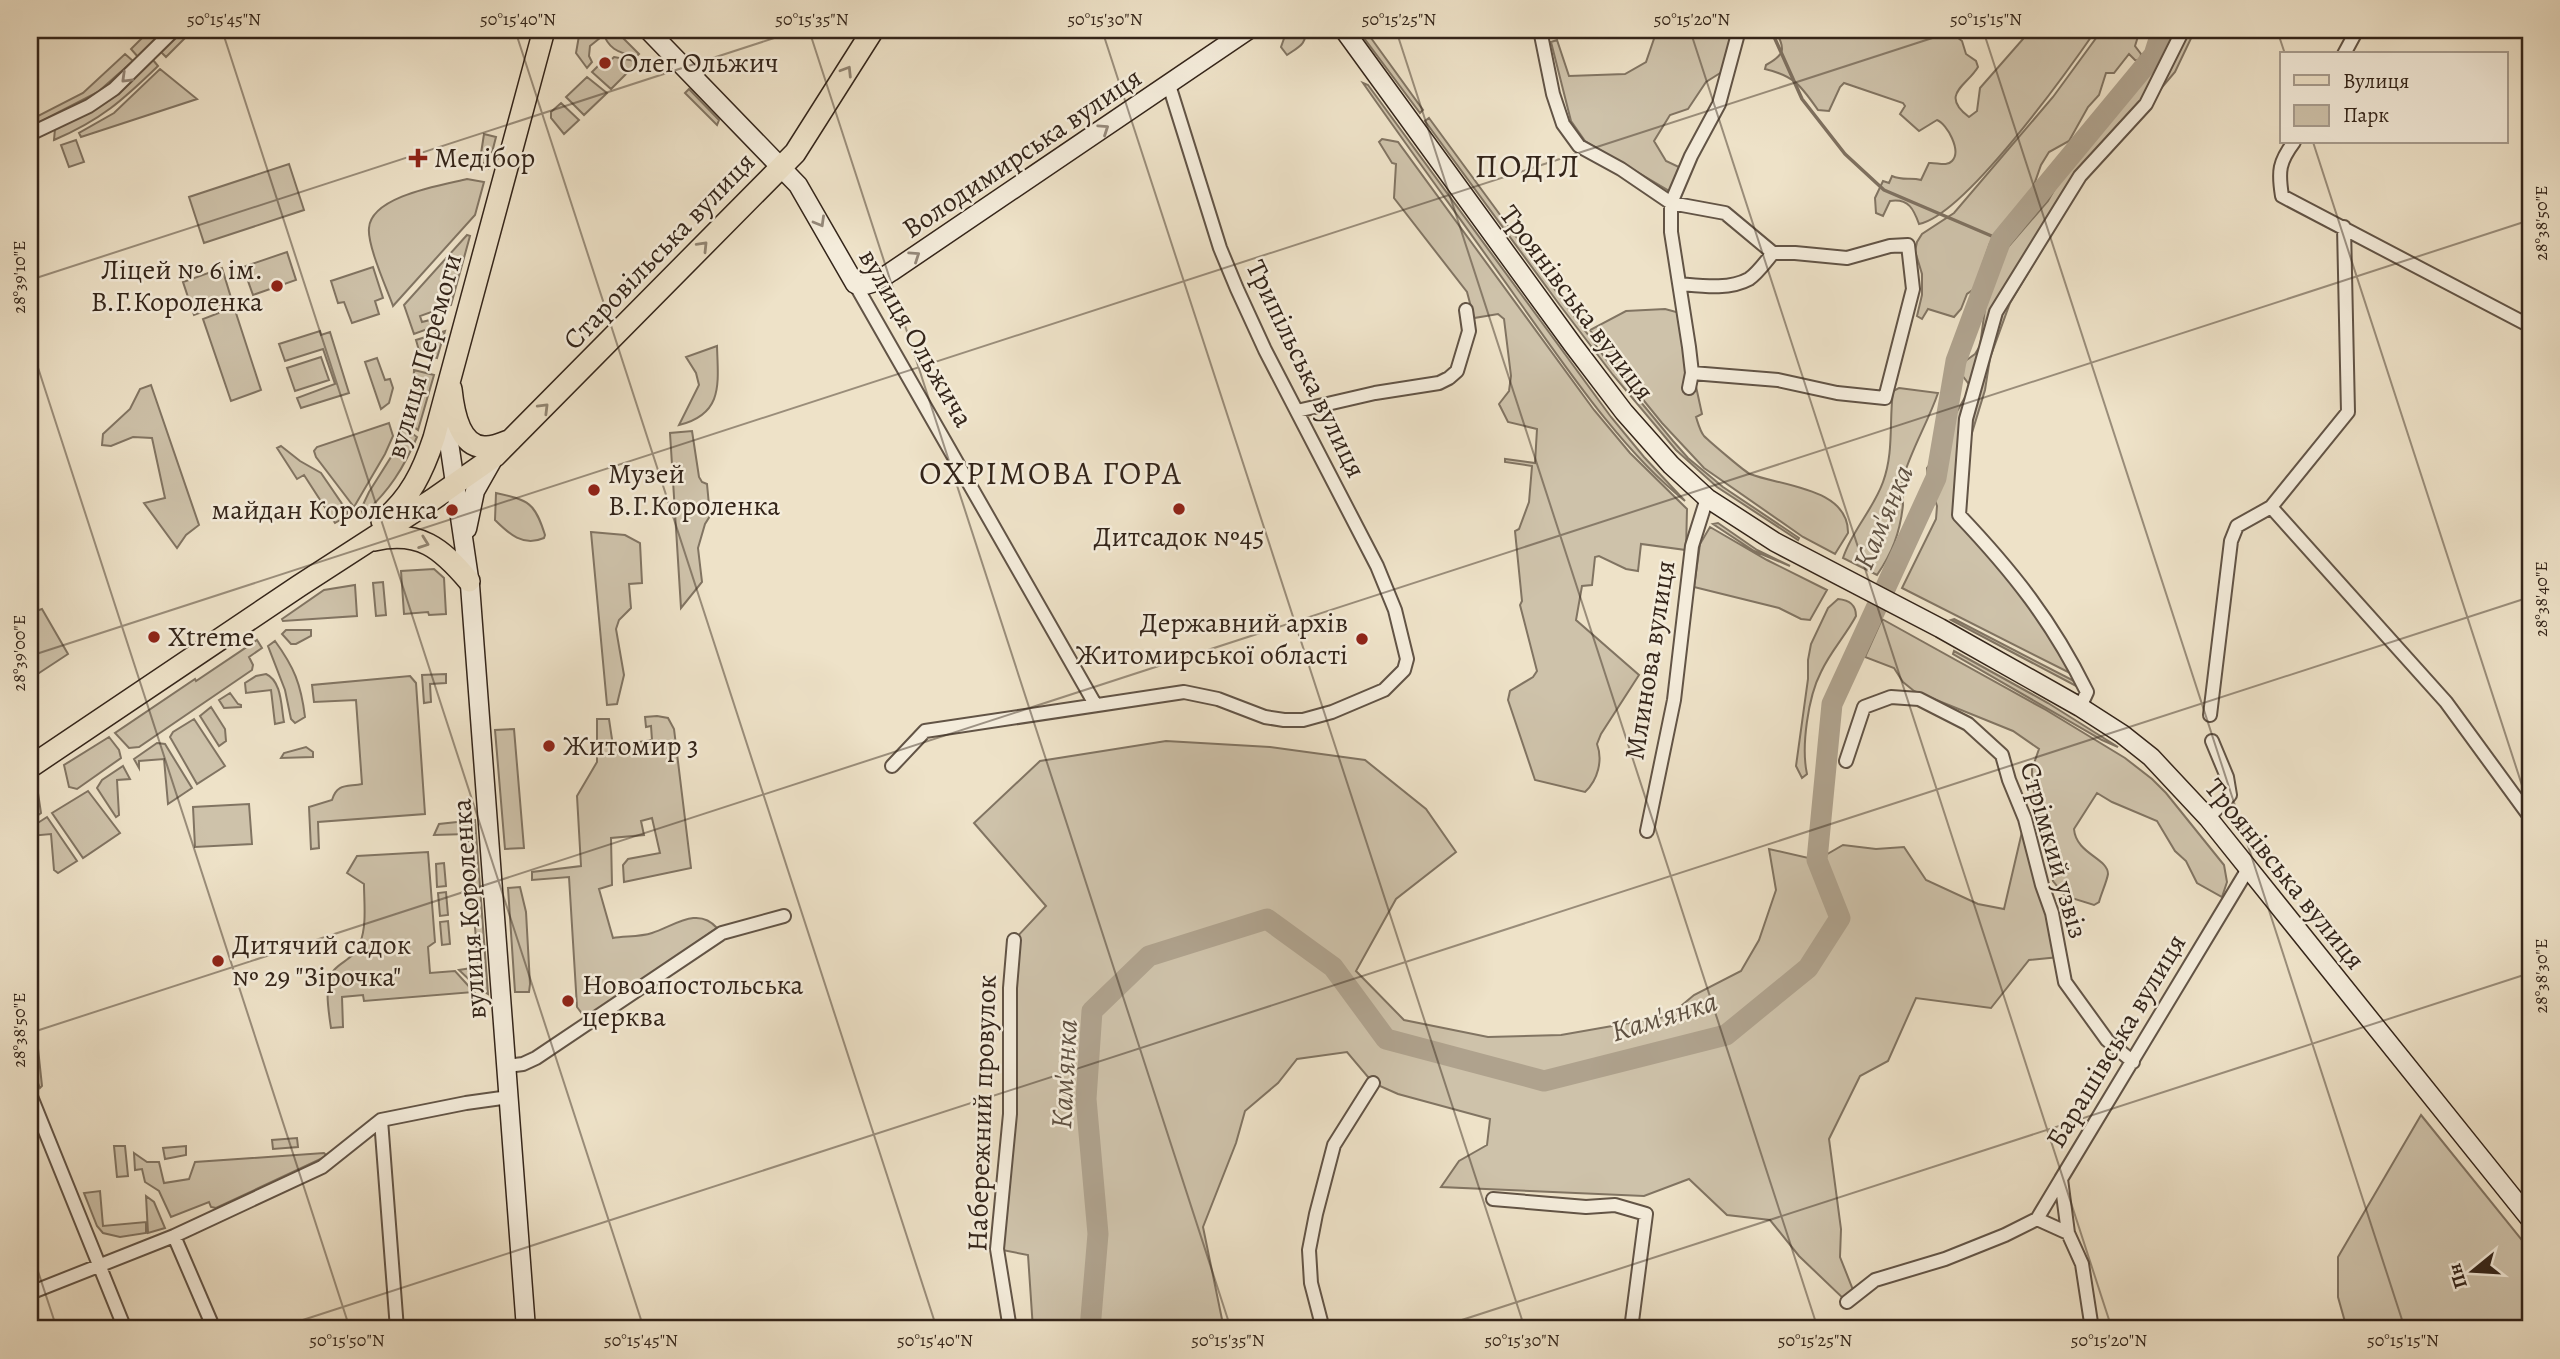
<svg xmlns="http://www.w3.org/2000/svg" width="2560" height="1359" font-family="Alegreya,serif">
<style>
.green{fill:#cec2aa;stroke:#817462;stroke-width:2}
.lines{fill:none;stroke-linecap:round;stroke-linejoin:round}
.stream{stroke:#7e705f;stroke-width:3.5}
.river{stroke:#afa28d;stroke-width:21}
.street-casing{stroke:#625446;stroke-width:16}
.secondary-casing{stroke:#34251a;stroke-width:21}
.primary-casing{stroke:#34251a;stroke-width:24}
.street{stroke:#f4ecdb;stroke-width:12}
.secondary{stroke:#f4ecdb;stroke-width:18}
.primary{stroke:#eee2c8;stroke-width:21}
.oneway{stroke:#918471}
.oneway2{stroke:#94887a}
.ticks{fill:none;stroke:#34251a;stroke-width:2;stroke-opacity:0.45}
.poi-dot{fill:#8f2418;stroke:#f4ecdb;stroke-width:2.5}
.labels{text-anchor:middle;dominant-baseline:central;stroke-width:5;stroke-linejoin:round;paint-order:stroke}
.poi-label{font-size:28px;fill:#34251a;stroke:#f4ecdb;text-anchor:start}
.street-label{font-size:28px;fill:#34251a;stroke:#f4ecdb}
.water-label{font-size:30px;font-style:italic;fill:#5f5142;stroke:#f4ecdb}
.quarter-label{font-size:32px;letter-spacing:2px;fill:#34251a;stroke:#f4ecdb}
.neatline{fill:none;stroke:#34251a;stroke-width:2.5}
.ticks-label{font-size:18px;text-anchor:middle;fill:#34251a}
</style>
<rect width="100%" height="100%" fill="#eee2c8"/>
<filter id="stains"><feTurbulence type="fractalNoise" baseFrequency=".00286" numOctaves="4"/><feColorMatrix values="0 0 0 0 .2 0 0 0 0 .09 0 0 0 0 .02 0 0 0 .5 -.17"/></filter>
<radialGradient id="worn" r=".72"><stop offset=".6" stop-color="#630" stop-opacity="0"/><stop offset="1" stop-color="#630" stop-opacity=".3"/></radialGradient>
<path class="green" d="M150 30H165L138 57 131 49Z
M183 30H193L166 57 161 52Z
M580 30H597L600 38 590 46 589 56 592 62 587 68 576 53Z
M602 30H615L639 54 636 57C617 52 608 49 602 30Z
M1287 30H1304C1309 43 1297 48 1287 55L1281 47Z
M1358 30H1365L1371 38 1423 110 1420 113Z
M1657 30H1731L1725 70 1706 82 1688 109 1670 115 1654 141 1666 161 1681 168 1671 192 1585 141 1571 121 1551 42 1557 40 1569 76 1625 74 1646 62Z
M1775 30H1840L1849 38H1854L1871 30H1900L1904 33 1906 30H1948L1962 41 1966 54 1976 61 1978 67C1967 86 1939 94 1969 117L1977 111 1980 88 2023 39 2026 30H2096C2067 72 1965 215 1919 224 1914 210 1909 198 1890 201L1883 216 1876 213 1875 198 1883 181 1889 183 1892 176C1903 181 1911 177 1921 180L1929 163C1936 162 1947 167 1952 161 1962 151 1947 124 1937 120L1919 131 1900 114 1905 106 1903 103 1844 83 1840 87 1829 111 1818 110C1801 86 1795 76 1765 69L1766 65C1785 55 1786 49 1775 30Z
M2102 30H2140L2135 46 2141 54 2140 61 2135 60 2129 54 2114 73H2106L2099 95 2088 107 2069 141 2049 152 2041 165 2028 202 2011 216 1990 243 1974 289 1967 294 1961 309 1954 317 1928 309 1922 319 1917 316 1922 295V274L1915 251 1917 242 1922 234 1954 213 2053 97Z
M2174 30H2195L2175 72 2085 178 2010 303 1990 358 1985 390 1968 446 1963 512 2060 631 2069 647 2072 674 1902 588 1936 519 1937 506 1928 478 1927 468 1938 454 1945 432 1971 387 1959 371 1961 364 1975 354 1980 346 1986 301 1998 265 2008 247 2048 201 2084 138 2089 135 2093 138V129L2114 112 2125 97 2130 85 2146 67 2150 48 2160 47Z
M125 54 133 61 98 92 30 127V120L83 93Z
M614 57 635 61 636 64 611 89 592 72 603 61H610Z
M153 60 158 66C123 100 101 120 54 140L55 129 91 112 117 95Z
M160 69 197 99 81 137 79 133 114 113Z
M587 77 607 93 584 115 566 97Z
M1363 83 1368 85 1611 417 1644 457 1685 501C1621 450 1566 367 1518 300 1467 228 1414 156 1363 83Z
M689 89 719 120 717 125 685 93Z
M561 103 579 120 564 134 551 118V112Z
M1429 118 1611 366 1673 441 1688 458 1723 487 1799 538 1798 540 1717 487 1676 450 1613 375 1559 304 1425 121Z
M484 134 496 137 488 168 480 160Z
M1382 139 1398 142 1594 410 1630 453 1687 509 1686 550 1641 544 1638 571 1626 569 1599 556 1595 557 1592 585 1582 586 1576 620 1639 675 1601 734 1597 744C1603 760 1598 780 1585 792L1535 780 1508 700 1510 691 1533 677 1537 671 1520 605 1522 601 1515 531 1519 529 1529 502 1532 466 1505 462V459L1535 463 1537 429 1508 422 1499 404 1509 391 1511 376 1504 319 1498 314 1474 318 1467 292 1394 198 1396 164 1392 163 1379 142Z
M76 140 84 162 69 167 61 145Z
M289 164 304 210 204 243 189 197Z
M467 179 484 182 475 215 393 306C387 289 367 245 369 228 371 196 442 185 467 179Z
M467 235 470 236 451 305 420 316 422 322 430 320 433 327 414 334 404 305Z
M287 252 296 280 253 295 243 267Z
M373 267 383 298 375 301 379 314 352 323 344 302 338 303 331 281Z
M222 268 232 301 194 315 183 282Z
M234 307 261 390 231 401 203 319Z
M1665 309 1680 313 1702 414 1696 417C1698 423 1700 431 1704 436 1709 441 1745 472 1750 474 1781 486 1849 488 1848 533L1835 554 1803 537 1704 468 1662 423 1614 364 1590 330 1626 311Z
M320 331 321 335 330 332 349 393 301 408 297 398 335 384 323 349 285 361 279 344Z
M445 331 437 358 420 354 416 340Z
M717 346C718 383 724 414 679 425L699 385 696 373 686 357Z
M321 357 329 380 295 391 287 368Z
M377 358 385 380 390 379 393 388 389 403 381 409 365 362Z
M414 370 434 375 418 430 405 420 413 392Z
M151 385 199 525 186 535 177 548 144 503 165 498 152 438 133 437 111 446 102 445 103 434 130 409 140 389Z
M1899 388 1938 393C1928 422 1912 448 1903 478 1901 487 1903 496 1903 505 1900 533 1892 553 1877 575L1843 558C1852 530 1873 510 1883 482 1894 452 1889 422 1893 391Z
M389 423 393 436 385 454 354 507 316 457 314 451 317 447Z
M403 427 417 437C404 467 389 492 363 514L361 509 369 492 391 457Z
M692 431 699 477 702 482 707 484 710 516 705 524 698 548 702 582 681 608 670 433Z
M281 446 300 461 321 473 347 511V516L335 523 304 475 297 479 277 448Z
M496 493C529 500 535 503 545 535L544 538C523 547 509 534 495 520Z
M1718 523 1757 550 1790 566 1754 551 1713 524Z
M1710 527 1767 560 1827 590 1810 620 1801 619 1779 608 1694 587 1700 544Z
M591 532 625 535 640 543 642 583 629 584 631 608 619 620 616 629 624 675 617 704 607 705Z
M434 569 444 578 446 614 429 615 428 612 404 614 401 571Z
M383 582 386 615 376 616 373 583Z
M355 585 357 616 283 621 282 619 324 590Z
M1838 599C1849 600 1856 604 1856 616 1846 635 1830 652 1821 672 1808 697 1801 747 1807 774L1802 778 1796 766 1808 679V660L1811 644 1828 608Z
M42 609 68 654 30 679V613Z
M1882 619 2046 710 2125 758 2152 779 2166 793 2224 865 2227 882 2222 897 2197 883 2186 861 2175 851 2157 821 2112 802 2097 793 2074 829C2076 854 2108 858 2108 874 2107 881 2101 894 2099 902L2094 905 2065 896 2053 881 2032 783V769L2039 749 2013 731 1914 691 1903 682 1894 668 1865 657Z
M1954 619 2078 683 2080 688 1951 620Z
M286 630H311V636L296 644H291L282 634Z
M257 640 262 648 249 657 253 665 252 670 139 747 129 748 115 733 195 679 196 681Z
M275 641C294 667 301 684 305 717L295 723 291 719 285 690 268 646Z
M1954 651 2048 703 2118 747 2102 740 1953 654Z
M266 674C282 681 281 707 284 722L275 724 271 690 246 693 245 683 256 676Z
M446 674V683L430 684 431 702 424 703 422 675Z
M410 676 416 683 425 814 318 822 319 848 311 849 309 807 332 800C337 783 347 787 362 784L356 700 314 702 312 685Z
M230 693 238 704 241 705V707L224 708 219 700Z
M211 707 225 729 226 741 219 746 200 716Z
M657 716 668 718 674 729 691 868 624 882 623 865 628 859 660 853 652 818 641 821 644 835 611 838 612 885 599 889 613 938C625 936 640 937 652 933 674 926 698 906 717 928L586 1019 577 1007 569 877 532 880V872L581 866 577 796 597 762V719H609L613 746 652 740 651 726 646 727 645 717Z
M194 719 225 766 197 784 170 737 173 732Z
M514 729 524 848 505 849 495 730Z
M109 737 119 750 121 758 77 789 69 787 64 765Z
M1166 741 1270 747 1365 760 1426 809 1456 852 1396 899 1356 971 1404 1020 1488 1037 1561 1035 1669 1016 1694 995 1741 971 1759 940 1776 890 1769 849 1817 860 1843 845 1876 849 1904 847 1926 880 1978 904 2004 909 2025 819 2059 957 2029 960 1991 1008 1916 998 1888 1061 1860 1076 1829 1139 1841 1229 1840 1257 1855 1295 1847 1302 1799 1256 1770 1220 1727 1215 1689 1179 1644 1196 1441 1187 1459 1161 1487 1145 1490 1119 1398 1094 1373 1083 1347 1052 1297 1059 1278 1083 1245 1111 1236 1143 1203 1227 1224 1329H1033L1028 1255 997 1249 1014 940 1046 906 974 823 1040 761Z
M157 743 165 744 192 788 168 804 164 759 139 761V768L134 759Z
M306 747 313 752V757L281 758 284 753Z
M123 766 130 779 117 780 119 815 116 817 97 788 102 780Z
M31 787 38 793 41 813 30 821Z
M88 791 120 833 83 858 52 813Z
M249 804 252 844 195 847 193 807Z
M47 817 77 861 58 873 54 870 51 834 30 836V828Z
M475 820 488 994 479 989 459 970 478 967 468 834 434 835 439 824Z
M428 852 435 942 428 947 430 973 455 971 474 992 364 1001 363 995 342 997 343 1027 331 1028C329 1014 323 981 334 970 343 960 354 959 360 943 367 926 364 902 364 884L347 873 357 856Z
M444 863 446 886 437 887 436 864Z
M520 887 526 912 530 984 529 992H515L508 888Z
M446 892 448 915 440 916 438 893Z
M448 921 450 944 442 945 440 922Z
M30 974 42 1086 40 1088 30 1063Z
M2421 1115 2530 1250V1329H2347L2338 1297V1257Z
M297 1138 298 1147 273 1149 272 1140Z
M114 1146H125L128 1176 117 1177Z
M186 1146V1155L165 1159 163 1148Z
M134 1153 147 1162H159L164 1183 189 1179 195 1162 324 1153 327 1156 216 1208 211 1207 209 1202 171 1217 159 1191 145 1182 142 1169 135 1170Z
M100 1191 103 1226 146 1222V1233L120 1237 103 1233 97 1226 84 1193Z
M146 1196 154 1202 165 1228 148 1233Z"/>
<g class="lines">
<path class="stream" d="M1771 30 1802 99 1845 154 1884 190 2001 240"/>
<path class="river" d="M1090 1329 1098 1234 1086 1099 1092 1011 1149 956 1267 919 1333 967 1386 1039 1544 1081 1726 1035 1808 968 1840 918 1817 860 1832 704 1936 478 1956 361 2001 240 2154 55 2162 30"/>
<defs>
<path id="street" d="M1540 30 1553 94 1563 124 1579 146 1621 169 1671 203 1725 213 1773 253H1795L1847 258 1890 246 1908 245 1913 289 1885 398 1837 393 1778 380 1692 373
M2344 54 2357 30
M30 134 89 106 114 89 174 30
M2294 142C2279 162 2278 171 2282 196L2530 326
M855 284 1095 704
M1680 284C1702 286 1729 290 1749 279 1758 273 1766 261 1773 253
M1689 388 1692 373 1689 347 1671 232V203L1691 156 1719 104 1739 30
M1297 411 1375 393 1439 383 1449 378 1457 371 1469 331 1466 310
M2271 507 2446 702 2530 817
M2080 707 2087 692C2052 621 2013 572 1959 515L1966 419 1996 312 2080 176 2146 104 2183 30
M2210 715 2231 541 2237 526 2271 507 2348 412 2344 227
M1846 761 1864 707 1891 697 1919 699 1968 724 2002 755 2009 780 2025 819 2042 885 2052 913 2065 982 2107 1040 2133 1062
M892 766 925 731 1184 692 1218 699 1265 717 1284 720H1303L1332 712 1384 690 1404 670 1407 659 1395 610 1377 566 1265 350 1237 289 1220 248 1169 85
M2208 818 2230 795 2227 777 2212 741
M1647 831 1674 700 1692 546 1707 498
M507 1066 523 1064 536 1058 722 933 784 916
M30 1094 125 1329
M381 1120 397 1329
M2061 1179 2037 1219 2068 1233
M1493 1199 1586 1207 1615 1205 1646 1214 1631 1329
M174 1236 214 1329
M30 1293 174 1236 322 1167 381 1120 466 1103 509 1097
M1847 1302 1875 1280 1945 1259 2005 1235 2037 1219
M1010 1329 997 1249 1010 1114V988L1014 940
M1323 1329 1311 1283 1309 1250 1316 1214 1334 1145 1373 1083
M2092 1329 2082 1264 2068 1233 2061 1179 2248 869"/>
<path id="secondary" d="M648 30 798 185 855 284C869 288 880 279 891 272L1248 30
M1344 30 1573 345 1624 412 1671 465 1707 498 1775 542 1940 628 2080 707 2122 734 2151 757 2208 818 2530 1219
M447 407V429L470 585 526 1329
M467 529 475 491 492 461"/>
<path id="primary" d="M451 389C453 408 458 446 484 447 493 448 503 443 511 440
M382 521C410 499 423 471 434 438L544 30
M374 540C420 530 441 548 469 581
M30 767 299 586 432 500 495 456 795 153 873 30"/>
</defs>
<use href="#street" class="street-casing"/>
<use href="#secondary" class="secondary-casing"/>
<use href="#primary" class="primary-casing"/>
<use href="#street" class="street"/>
<use href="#secondary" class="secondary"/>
<use href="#primary" class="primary"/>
</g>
<defs><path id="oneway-chevron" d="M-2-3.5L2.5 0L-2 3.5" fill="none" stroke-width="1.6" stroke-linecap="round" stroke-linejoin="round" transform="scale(1.75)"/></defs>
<g class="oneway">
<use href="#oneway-chevron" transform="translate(847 71) rotate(-58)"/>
<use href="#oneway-chevron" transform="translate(703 246) rotate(-46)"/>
<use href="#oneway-chevron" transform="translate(544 408) rotate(-45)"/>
<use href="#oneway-chevron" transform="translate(424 543) rotate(20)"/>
</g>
<g class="oneway2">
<use href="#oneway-chevron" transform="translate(126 78) rotate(136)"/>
<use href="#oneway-chevron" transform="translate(1104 129) rotate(-34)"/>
<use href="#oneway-chevron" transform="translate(820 222) rotate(60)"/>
<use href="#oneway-chevron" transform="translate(915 256) rotate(-34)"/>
</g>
<path class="ticks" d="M222 30 644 1329M515 30 937 1329M809 30 1231 1329M1102 30 1525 1329M1396 30 1818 1329M1690 30 2112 1329M1983 30 2405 1329M2277 30 2285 54M2313 142 2530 810M30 280 799 30M30 343 350 1329M30 656 1957 30M30 1033 2530 220M30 1247 57 1329M275 1329 2530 597M1434 1329 2530 973"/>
<g class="poi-dot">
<circle cx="605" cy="63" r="7"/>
<path d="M414.5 147.5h7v7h7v7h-7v7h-7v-7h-7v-7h7z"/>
<circle cx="277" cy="286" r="7"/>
<circle cx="594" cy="490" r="7"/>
<circle cx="1179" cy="509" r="7"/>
<circle cx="452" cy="510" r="7"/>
<circle cx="154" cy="637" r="7"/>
<circle cx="1362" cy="639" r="7"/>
<circle cx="549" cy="746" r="7"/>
<circle cx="218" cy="961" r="7"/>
<circle cx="568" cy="1001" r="7"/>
</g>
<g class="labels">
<g class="poi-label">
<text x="619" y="63">Олег Ольжич</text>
<text x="434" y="158">Медібор</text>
<text x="263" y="270" text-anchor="end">Ліцей № 6 ім.<tspan x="263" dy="32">В.Г.Короленка</tspan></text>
<text x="608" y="474">Музей<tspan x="608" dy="32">В.Г.Короленка</tspan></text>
<text x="438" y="510" text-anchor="end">майдан Короленка</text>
<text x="1179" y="537" text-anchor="middle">Дитсадок №45</text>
<text x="1348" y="623" text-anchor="end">Державний архів<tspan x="1348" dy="32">Житомирської області</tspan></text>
<text x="168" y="637">Xtreme</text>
<text x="563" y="746">Житомир 3</text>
<text x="232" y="945">Дитячий садок<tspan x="232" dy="32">№ 29 "Зірочка"</tspan></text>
<text x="582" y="985">Новоапостольська<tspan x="582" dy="32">церква</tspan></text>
</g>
<g class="street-label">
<text transform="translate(1022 153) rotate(-34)">Володимирська вулиця</text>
<text transform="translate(659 251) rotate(-46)">Старовільська вулиця</text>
<text transform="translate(1577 303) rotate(53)">Троянівська вулиця</text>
<text transform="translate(916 338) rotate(60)">вулиця Ольжича</text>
<text transform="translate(424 356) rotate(-74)">вулиця Перемоги</text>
<text transform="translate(1306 369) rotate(64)">Трипільська вулиця</text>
<text transform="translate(1650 660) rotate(-81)">Млинова вулиця</text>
<text transform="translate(2054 850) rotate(74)">Стрімкий узвіз</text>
<text transform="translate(2285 874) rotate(51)">Троянівська вулиця</text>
<text transform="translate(469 909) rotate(-94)">вулиця Короленка</text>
<text transform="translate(2116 1041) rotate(-59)">Барашівська вулиця</text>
<text transform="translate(982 1113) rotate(-88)">Набережний провулок</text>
</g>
<g class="water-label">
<text transform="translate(1883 517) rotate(-67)">Кам'янка</text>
<text transform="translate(1664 1016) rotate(-17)">Кам'янка</text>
<text transform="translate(1064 1074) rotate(-87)">Кам'янка</text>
</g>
<g class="quarter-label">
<text x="1528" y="166">ПОДІЛ</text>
<text x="1051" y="473">ОХРІМОВА ГОРА</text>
</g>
</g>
<rect width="2560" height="1359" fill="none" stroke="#eee2c8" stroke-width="77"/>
<rect x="2280" y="52" width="228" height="91" fill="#f4ecdb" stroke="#a79c8e" stroke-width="2"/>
<rect x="2294" y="75" width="35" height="10" fill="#eee2c8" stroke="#a79c8e" stroke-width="2"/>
<text x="2343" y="88" font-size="21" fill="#34251a">Вулиця</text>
<rect x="2294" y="105" width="35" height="21" fill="#cec2aa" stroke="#a79c8e" stroke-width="2"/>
<text x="2343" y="122" font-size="21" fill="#34251a">Парк</text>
<g transform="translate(2473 1271) rotate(252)" stroke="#f4ecdb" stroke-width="5" paint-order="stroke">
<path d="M0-5L12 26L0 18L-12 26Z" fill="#34251a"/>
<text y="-10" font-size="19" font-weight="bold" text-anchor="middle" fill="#34251a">Пн</text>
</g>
<rect x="38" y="38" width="2484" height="1282" class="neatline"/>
<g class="ticks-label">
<text x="224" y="25">50°15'45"N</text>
<text x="518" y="25">50°15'40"N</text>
<text x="812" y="25">50°15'35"N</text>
<text x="1105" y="25">50°15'30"N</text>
<text x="1399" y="25">50°15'25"N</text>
<text x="1692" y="25">50°15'20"N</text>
<text x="1986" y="25">50°15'15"N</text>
<text transform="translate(2541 223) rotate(-90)" y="6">28°38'50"E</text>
<text transform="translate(19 277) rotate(-90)" y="6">28°39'10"E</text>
<text transform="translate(2541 599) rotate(-90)" y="6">28°38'40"E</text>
<text transform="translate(19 653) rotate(-90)" y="6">28°39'00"E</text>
<text transform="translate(2541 976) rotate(-90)" y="6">28°38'30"E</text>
<text transform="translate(19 1030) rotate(-90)" y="6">28°38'50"E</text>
<text x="347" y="1346">50°15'50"N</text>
<text x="641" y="1346">50°15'45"N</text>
<text x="935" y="1346">50°15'40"N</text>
<text x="1228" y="1346">50°15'35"N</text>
<text x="1522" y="1346">50°15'30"N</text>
<text x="1815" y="1346">50°15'25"N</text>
<text x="2109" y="1346">50°15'20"N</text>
<text x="2403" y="1346">50°15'15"N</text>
</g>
<rect width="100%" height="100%" filter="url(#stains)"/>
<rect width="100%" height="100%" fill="url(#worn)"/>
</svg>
